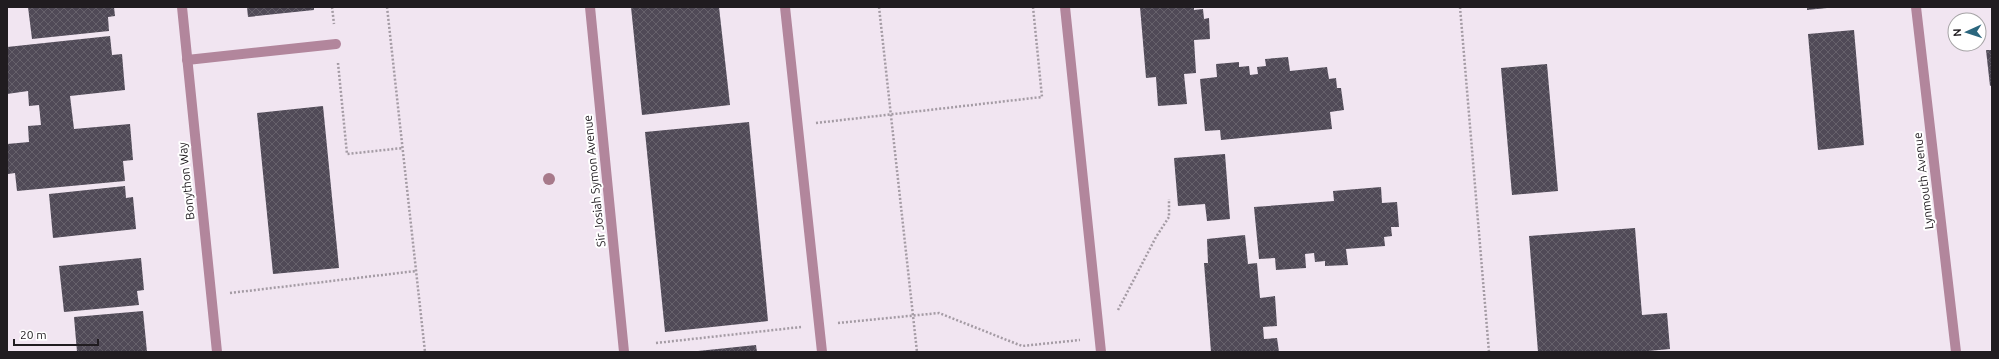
<svg xmlns="http://www.w3.org/2000/svg" width="1999" height="359" font-family="Ubuntu,sans-serif">
<style>
.building{fill:url(#building-cross-hatch)}
.lines{fill:none;stroke-linecap:round;stroke-linejoin:round}
.path{stroke:#a49ba4;stroke-width:2.5;stroke-dasharray:2 2;stroke-linecap:butt}
.lane{stroke:#b2869c;stroke-width:10}
.street{stroke:#b2869c;stroke-width:10}
.tree{fill:#a7798a}
.labels{text-anchor:middle;dominant-baseline:central;stroke-width:4;stroke-linejoin:round;paint-order:stroke}
.street-label{font-size:12px;fill:#201c20;stroke:#fff}
</style>
<defs>
<pattern id="building-cross-hatch" width="8" height="8" patternUnits="userSpaceOnUse"><rect width="8" height="8" fill="#504a57"/><path d="M0 0l8 8M0 8l8-8" fill="none" stroke="#66616b"/></pattern>
</defs>
<rect width="100%" height="100%" fill="#f1e5f1"/>
<path class="building" d="M28 7H114L115 16 108 17 109 31 32 39Z
M247 7H314V10L248 17Z
M631 7H719L730 105 642 115Z
M1140 7H1194V10L1203 9 1204 19 1209 18 1210 39 1194 40 1196 73 1184 74 1187 104 1158 106 1156 77 1146 78Z
M1807 7H1827V8L1807 10Z
M1854 30 1864 145 1818 150 1808 34Z
M110 36 112 55 122 54 125 90 70 96 74 129 130 124 133 160 123 161 125 181 17 191 15 173 8 174 7 144 29 142 28 126 41 125 39 105 29 106 28 91 7 94V47Z
M1986 50H1992V85L1990 86Z
M1288 57 1290 71 1327 67 1329 79 1336 78 1337 88H1341L1344 110 1330 112 1332 129 1221 140 1220 130 1205 131 1200 79 1217 77 1216 64 1239 62V67L1249 66 1250 75 1258 74 1257 67 1266 66 1265 59Z
M1547 64 1558 191 1512 195 1501 68Z
M323 106 339 268 273 274 257 113Z
M749 122 768 321 665 332 645 132Z
M1225 154 1230 219 1207 221 1205 204 1178 206 1174 158Z
M125 186 126 198 133 197 136 229 53 238 49 194Z
M1381 187 1382 203 1397 202 1399 227H1391L1392 236 1384 237 1385 246 1346 249 1348 265 1325 266V261L1315 262 1314 253 1305 254 1306 268 1276 270 1275 258 1259 259 1254 207 1334 201 1333 191Z
M1635 228 1642 315 1667 313 1670 349 1637 352H1538L1529 236Z
M1245 235 1248 264 1257 263 1260 298 1275 296 1277 326 1263 327 1264 339 1277 338 1279 352H1211L1204 263H1208L1207 239Z
M141 258 144 290 137 291 139 305 64 312 59 266Z
M143 311 147 352H77L74 317Z
M756 345 757 352H698V351Z"/>
<g class="lines">
<path class="path" d="M332 7 334 24
M387 7 425 352
M879 7 917 352
M1460 7 1489 352
M338 63 347 154 403 148
M816 123 1042 97 1033 7
M230 293 416 271
M1118 310 1156 237 1169 217V199
M838 323 939 313 1022 346 1080 340
M656 343 801 327"/>
<path class="lane" d="M590 7 624 352
M785 7 822 352
M1065 7 1101 352
M187 60 336 44"/>
<path class="street" d="M182 7 217 352
M1916 7 1956 352"/>
</g>
<circle class="tree" cx="549" cy="179" r="6"/>
<g class="labels">
<g class="street-label">
<text transform="translate(186 181) rotate(-96)">Bonython Way</text>
<text transform="translate(594 181) rotate(-96)">Sir Josiah Symon Avenue</text>
<text transform="translate(1923 181) rotate(-97)">Lynmouth Avenue</text>
</g>
</g>
<rect width="1999" height="359" fill="none" stroke="#201c20" stroke-width="16"/>
<g transform="translate(1967 32) rotate(267)"><circle r="19" fill="#ffffff" stroke="#a6a4a6"/>
<path d="M0-3L7 15L0 10L-7 15Z" fill="#2b667e"/>
<text y="-6" font-size="11" font-weight="bold" text-anchor="middle" fill="#201c20">N</text>
</g>
<path d="M14 339v6h84v-6" fill="none" stroke="#201c20" stroke-width="2"/>
<text x="20" y="339" font-size="12" fill="#201c20" stroke="#ffffff" stroke-width="3" paint-order="stroke">20 m</text>
</svg>
